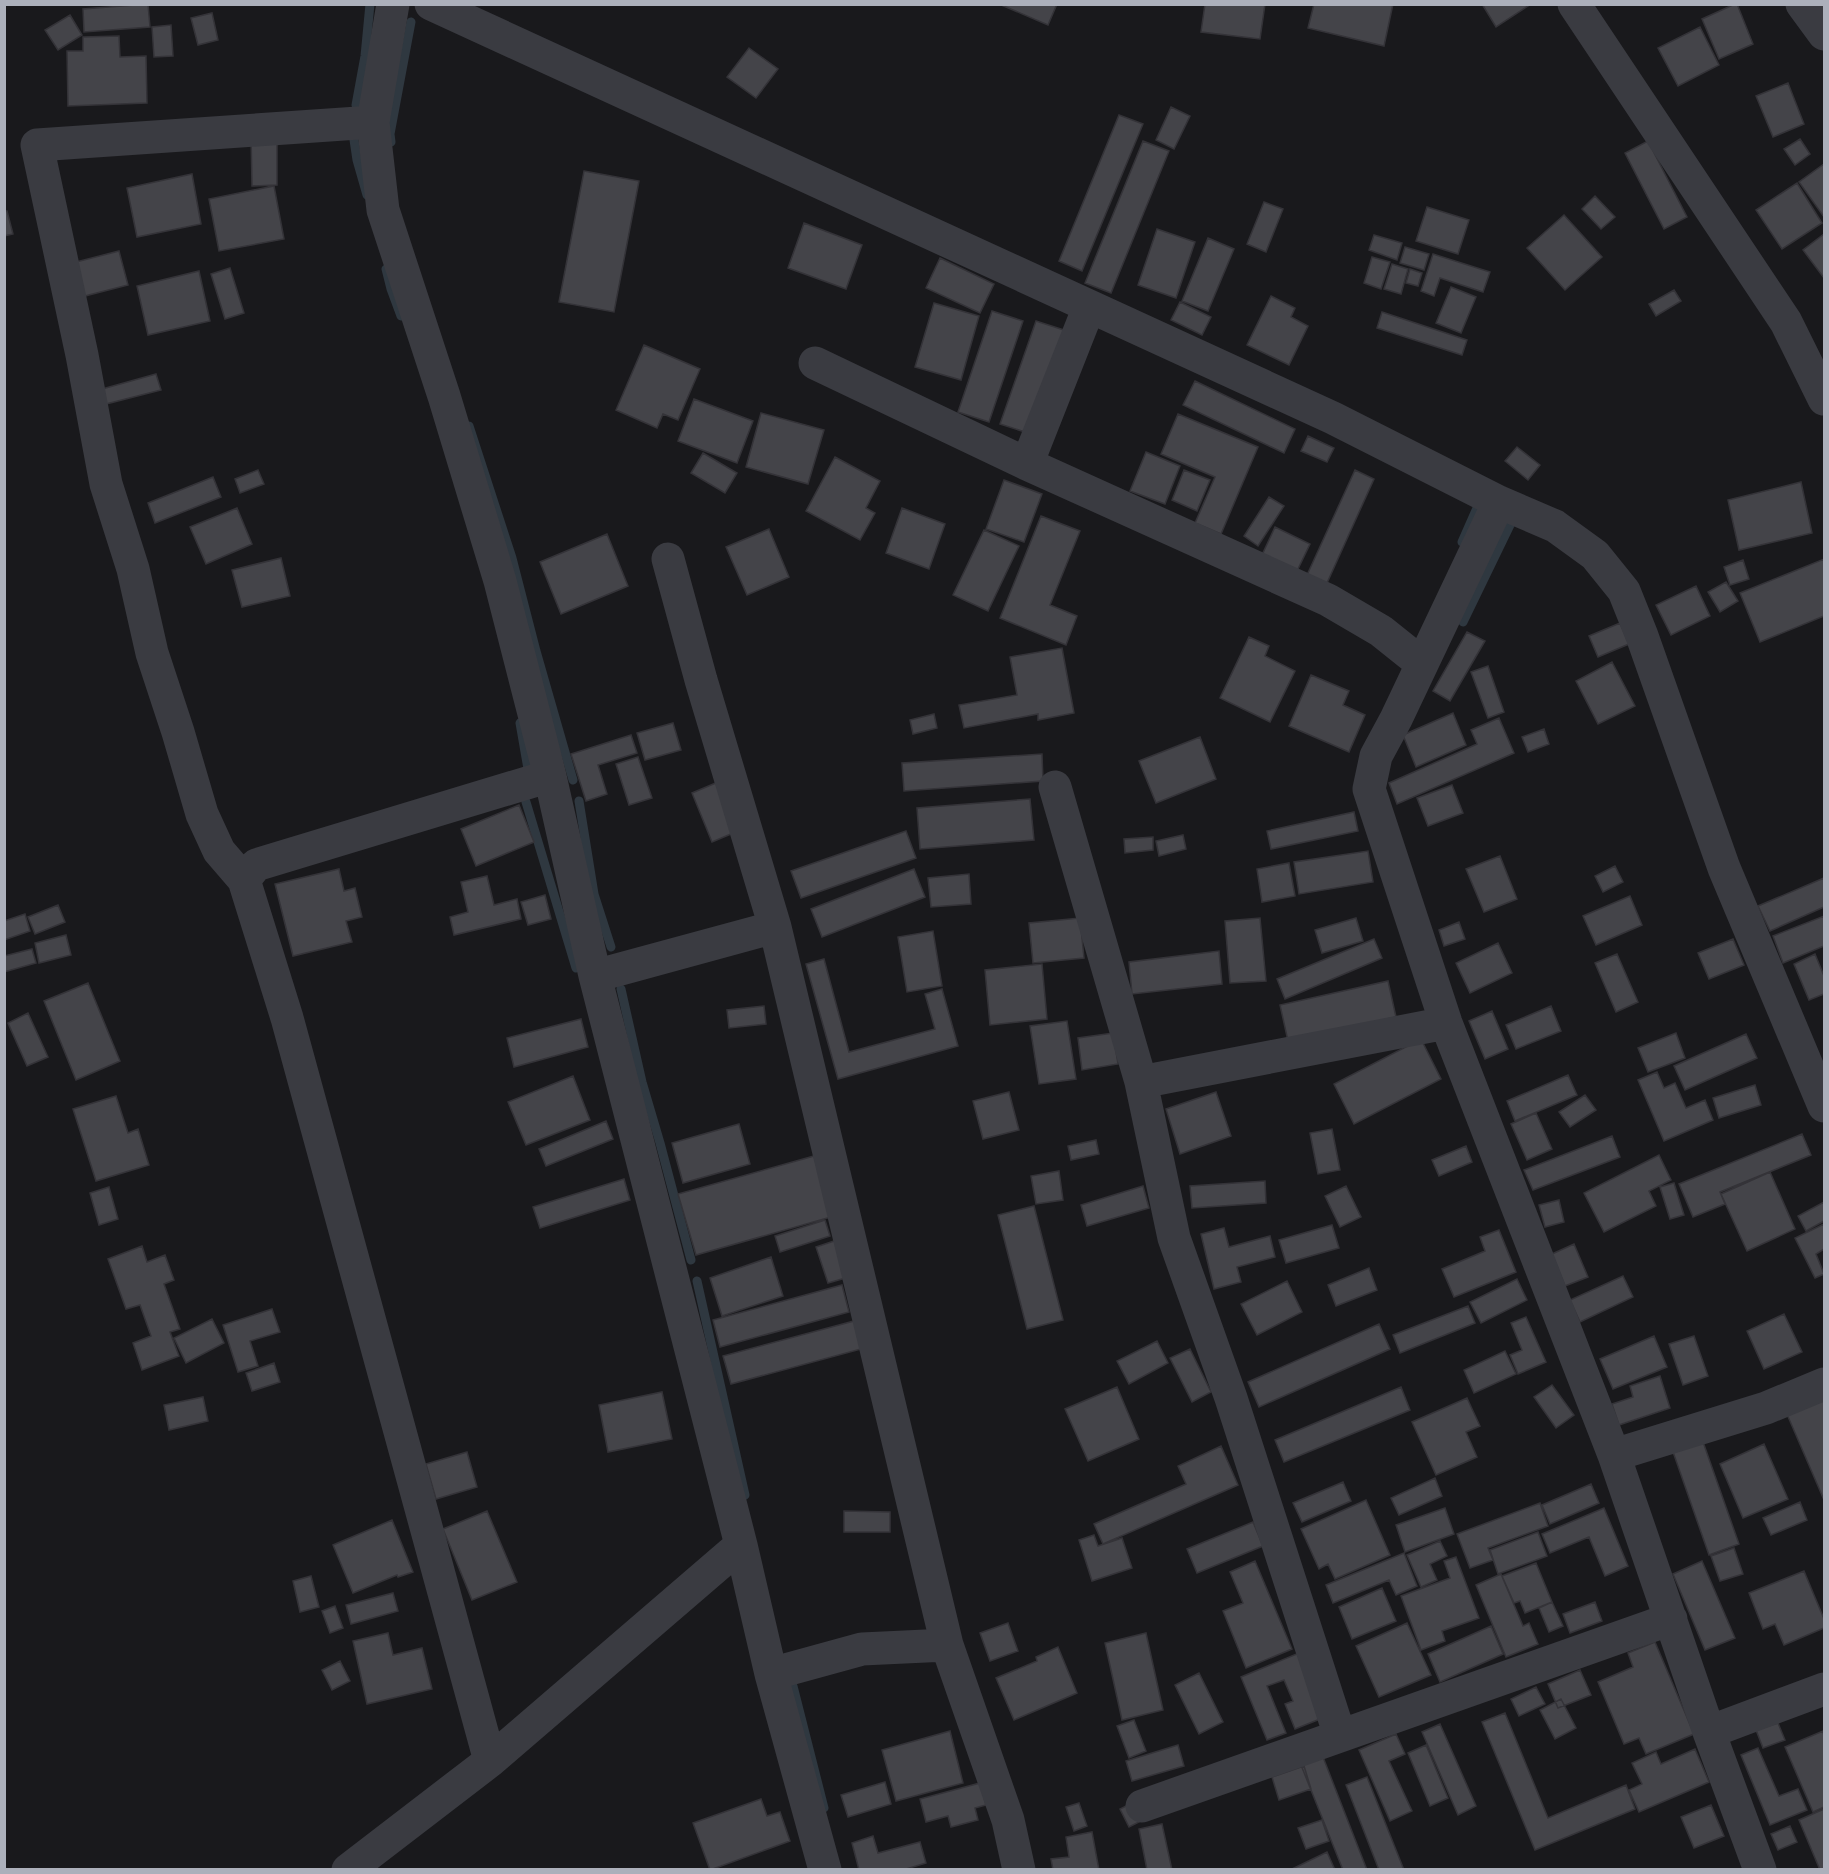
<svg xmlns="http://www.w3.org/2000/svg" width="1829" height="1874" font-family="'Titillium Web',sans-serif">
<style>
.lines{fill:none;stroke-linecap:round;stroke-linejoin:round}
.stream{stroke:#2f3840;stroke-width:9}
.building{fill:#444449;stroke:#343338;stroke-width:1.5}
.minor{stroke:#3a3b41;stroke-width:33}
</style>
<rect width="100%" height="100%" fill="#19191c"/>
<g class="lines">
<path class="stream" d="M356 105 365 56 370 4
M353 133 357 160 367 195
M391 142 390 134 411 22
M386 269 391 289 401 316
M469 426 512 558 536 651 573 780
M1462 542 1477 508
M1463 622 1511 523
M520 723 528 769 522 775
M579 801 594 894 611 947
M526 802 576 968
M621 989 642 1082 660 1143 691 1260
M697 1281 745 1495
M793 1686 824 1808"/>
</g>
<path class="building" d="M148 4 150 27 84 32 83 9Z
M999 4H1057L1048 25Z
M1205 4H1265L1260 39 1201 32Z
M1314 4H1393L1384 46 1308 28Z
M1482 4H1531L1496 27Z
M1735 4H1737L1753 44 1719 59 1702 19Z
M212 13 218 40 198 45 191 18Z
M70 15 82 35 58 50 45 30Z
M171 25 173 56 154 57 152 27Z
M1700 27 1719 65 1678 86 1658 48Z
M119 36 120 57 146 56 147 103 68 106 67 51H83V37Z
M749 48 778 69 756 98 727 77Z
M1788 83 1804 124 1773 137 1756 96Z
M1171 107 1190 116 1174 149 1156 140Z
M1119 115 1143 124 1082 271 1059 261Z
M251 135H277V185L252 186Z
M1800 139 1810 154 1795 165 1784 149Z
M1143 141 1169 151 1111 293 1085 283Z
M1648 141 1687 217 1664 229 1625 153Z
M1824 164V217L1799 182Z
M584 171 639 181 614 312 559 302Z
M192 174 201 224 137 237 127 188Z
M1797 183 1822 223 1782 249 1756 210Z
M274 186 284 239 219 251 209 199Z
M1595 196 1615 217 1601 229 1582 209Z
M1264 202 1283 209 1266 252 1247 244Z
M1427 207 1469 220 1458 254 1416 241Z
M4 211H7L13 234 4 236Z
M1564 215 1602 257 1565 290 1527 248Z
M804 223 862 245 846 289 788 268Z
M1157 229 1195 242 1176 298 1138 285Z
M1824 234V278L1803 250Z
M1374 235 1402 243 1397 260 1369 250Z
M1208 238 1234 249 1208 311 1182 301Z
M1405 247 1429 254 1424 270 1400 263Z
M119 251 128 285 81 297 72 263Z
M1433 254 1490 272 1483 292 1440 278 1434 296 1421 291Z
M1372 257 1390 262 1381 289 1364 283Z
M940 258 994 284 980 313 926 288Z
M1392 264 1408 269 1401 294 1384 289Z
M230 268 244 313 225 319 211 274Z
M1410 269 1422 273 1418 286 1406 283Z
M199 271 210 321 148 335 137 286Z
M1451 287 1476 297 1461 333 1436 323Z
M1674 290 1681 301 1656 316 1649 304Z
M1271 296 1295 308 1291 317 1308 326 1289 365 1247 345Z
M1180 302 1211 317 1202 335 1171 320Z
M934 303 979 316 961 380 915 367Z
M992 311 1023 321 989 422 958 412Z
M1382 312 1467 340 1462 355 1377 328Z
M1036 321 1064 330 1028 433 1000 424Z
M644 345 700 369 678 420 663 414 657 428 616 410Z
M156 374 161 390 106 404 102 389Z
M1195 381 1295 429 1284 453 1183 405Z
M694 399 753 421 737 463 678 441Z
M761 413 824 430 808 484 746 467Z
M1178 414 1258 447 1221 534 1195 523 1215 477 1161 454Z
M1308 436 1334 448 1327 462 1301 451Z
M1517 447 1540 465 1528 480 1505 461Z
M1146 452 1180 466 1165 504 1130 491Z
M703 453 737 473 725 493 691 473Z
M835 457 880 481 866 508 875 513 860 540 806 511Z
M258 470 264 484 240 493 235 479Z
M1184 470 1210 480 1197 511 1172 500Z
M1355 470 1374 479 1327 583 1307 575Z
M213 477 221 497 155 523 148 503Z
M1004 480 1042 494 1024 542 986 529Z
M1801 482 1812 533 1739 550 1728 500Z
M1269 497 1284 506 1258 546 1244 536Z
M237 508 252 544 206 564 190 527Z
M902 508 945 524 929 569 886 553Z
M1041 516 1080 531 1050 605 1077 616 1066 645 1000 618Z
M1275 527 1310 544 1297 571 1262 555Z
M769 529 789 577 747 595 726 547Z
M984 530 1019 546 988 611 953 595Z
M607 534 628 586 561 614 540 562Z
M281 558 290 596 242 607 232 570Z
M1824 559V616L1760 642 1740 593Z
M1743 560 1749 579 1730 585 1724 567Z
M1726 582 1738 601 1720 612 1708 592Z
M1696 586 1710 616 1671 635 1656 605Z
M1620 623 1629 644 1598 657 1589 636Z
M1467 632 1485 641 1450 701 1433 691Z
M1249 637 1269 646 1265 656 1295 671 1270 722 1220 698Z
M1062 648 1074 713 1038 720V714L964 728 959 705 1017 695 1010 657Z
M1612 662 1635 706 1598 724 1576 681Z
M1488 666 1504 712 1488 718 1471 672Z
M1311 675 1349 691 1343 705 1365 715 1349 752 1289 726Z
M1453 713 1466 745 1416 767 1403 735Z
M934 714 937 728 913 734 910 720Z
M1499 718 1514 753 1397 804 1389 783 1477 744 1471 730Z
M673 723 681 750 645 760 637 733Z
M1544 729 1549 744 1528 752 1522 737Z
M631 735 637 753 598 765 607 794 586 801 571 754Z
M1200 737 1216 779 1156 803 1139 761Z
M1042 754 1043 781 904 791 902 763Z
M638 757 652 798 629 805 616 764Z
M718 782 738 831 712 842 692 793Z
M1452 785 1463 813 1428 826 1417 798Z
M1030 799 1034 840 920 849 917 808Z
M519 805 534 842 476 866 461 829Z
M1354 812 1358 831 1271 849 1267 831Z
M906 831 916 858 801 898 791 871Z
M1183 835 1186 849 1159 856 1156 841Z
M1153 837V850L1125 853 1124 839Z
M1368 851 1373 882 1299 894 1294 862Z
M1500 856 1517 899 1484 912 1466 869Z
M1289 863 1295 896 1262 902 1257 869Z
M1615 866 1623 882 1603 892 1595 876Z
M339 869 344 891 355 888 362 917 346 921 352 942 293 956 275 884Z
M914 869 925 897 822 937 811 909Z
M969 874 971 904 931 907 928 878Z
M487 876 494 905 517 899 521 919 454 935 450 917 468 912 461 882Z
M1824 878V907L1770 931 1758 906Z
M545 895 551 919 528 925 521 902Z
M1630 896 1642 925 1596 945 1583 916Z
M58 905 65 922 35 934 28 917Z
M25 914 30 931 4 940V921Z
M1824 916V946L1783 963 1773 936Z
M1080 918 1084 958 1033 963 1029 923Z
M1260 918 1266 981 1230 983 1225 921Z
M1356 918 1363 941 1322 953 1315 930Z
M1459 922 1465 939 1444 946 1439 930Z
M933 931 942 986 907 992 898 937Z
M66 935 71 955 39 963 35 943Z
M1374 939 1382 958 1285 999 1277 979Z
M1733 939 1744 965 1709 979 1698 953Z
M1498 943 1512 973 1470 993 1456 963Z
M32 949 36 963 4 972V956Z
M1219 951 1222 984 1132 994 1129 962Z
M1617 954 1638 1002 1616 1012 1595 963Z
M1815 954 1824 976V994L1809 1000 1794 964Z
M824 959 849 1052 935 1029 925 994 942 989 958 1046 838 1079 806 964Z
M1042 964 1047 1019 990 1025 985 970Z
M1388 981 1396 1017 1288 1041 1280 1005Z
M88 983 120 1061 76 1080 44 1001Z
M764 1006 766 1024 729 1028 727 1010Z
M1551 1006 1561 1031 1516 1049 1506 1025Z
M1492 1011 1508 1049 1485 1059 1469 1021Z
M28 1013 48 1057 27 1066 8 1023Z
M581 1019 588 1047 514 1067 507 1038Z
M1067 1021 1076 1079 1039 1084 1030 1026Z
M1113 1033 1118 1064 1082 1070 1078 1038Z
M1676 1033 1685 1058 1648 1072 1638 1048Z
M1746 1034 1757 1058 1685 1090 1674 1066Z
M1421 1039 1441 1079 1354 1124 1334 1084Z
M1657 1072 1664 1088 1675 1083 1686 1108 1705 1100 1713 1120 1664 1141 1638 1080Z
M1568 1075 1577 1095 1515 1121 1507 1101Z
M573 1076 590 1120 526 1145 508 1102Z
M1755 1085 1761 1105 1719 1118 1713 1098Z
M1009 1092 1019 1130 983 1139 973 1101Z
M1216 1092 1231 1136 1180 1154 1166 1109Z
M1585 1095 1596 1110 1570 1127 1559 1112Z
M116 1096 128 1133 138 1129 149 1165 96 1181 73 1109Z
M1536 1113 1552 1149 1527 1160 1511 1124Z
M606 1121 613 1139 546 1166 539 1149Z
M739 1124 750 1164 683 1183 672 1143Z
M1332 1129 1340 1170 1318 1174 1310 1133Z
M1802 1134 1811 1155 1720 1192 1725 1204 1693 1217 1679 1184Z
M1612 1136 1620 1157 1533 1190 1524 1170Z
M1096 1140 1099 1154 1071 1160 1068 1146Z
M1466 1146 1472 1162 1439 1176 1432 1160Z
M1659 1155 1671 1180 1649 1191 1656 1206 1604 1232 1584 1193Z
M814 1156 831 1217 696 1255 678 1194Z
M1059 1171 1063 1200 1036 1204 1031 1176Z
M1770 1172 1795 1229 1747 1251 1721 1194Z
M624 1179 630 1200 540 1228 533 1207Z
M1265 1181 1266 1203 1192 1208 1190 1186Z
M1674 1183 1684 1215 1670 1219 1660 1187Z
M1143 1186 1149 1208 1087 1226 1081 1205Z
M1346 1186 1361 1217 1340 1227 1325 1196Z
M109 1187 118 1219 99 1225 90 1193Z
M1559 1200 1564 1222 1545 1227 1539 1205Z
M1824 1202V1221L1806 1231 1798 1216Z
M1034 1206 1063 1320 1027 1329 998 1215Z
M825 1220 830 1236 780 1252 775 1236Z
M1824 1224V1249L1816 1254 1824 1274 1815 1278 1795 1238Z
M1332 1225 1339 1248 1286 1263 1279 1240Z
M1224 1228 1229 1247 1270 1236 1275 1257 1237 1267 1241 1282 1214 1289 1201 1234Z
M1499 1230 1516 1272 1454 1297 1442 1269 1485 1251 1480 1237Z
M837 1240 849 1277 828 1283 816 1247Z
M1574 1244 1588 1277 1565 1286 1552 1254Z
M142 1246 147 1262 165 1255 174 1280 164 1284 180 1329 170 1332 179 1356 142 1370 133 1343 151 1336 140 1305 126 1309 108 1259Z
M771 1257 783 1296 722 1316 710 1278Z
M1369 1268 1377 1290 1336 1306 1328 1285Z
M1623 1276 1633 1297 1580 1322 1570 1300Z
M1517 1279 1527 1300 1481 1323 1470 1302Z
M1287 1281 1302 1312 1257 1335 1241 1304Z
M842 1285 849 1312 720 1347 713 1320Z
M1468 1306 1475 1323 1400 1353 1393 1335Z
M272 1309 280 1332 250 1341 258 1366 238 1372 223 1325Z
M1784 1314 1802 1352 1764 1369 1747 1331Z
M1526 1317 1546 1362 1518 1374 1510 1355 1522 1350 1511 1323Z
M212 1319 224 1343 186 1363 174 1338Z
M854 1321 861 1349 731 1384 723 1356Z
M1379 1324 1390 1349 1259 1407 1248 1382Z
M1654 1336 1667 1367 1613 1389 1600 1359Z
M1694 1336 1708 1376 1683 1385 1669 1344Z
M1157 1341 1168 1363 1129 1384 1117 1361Z
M1190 1349 1211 1392 1192 1402 1170 1358Z
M1505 1351 1516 1374 1474 1393 1464 1370Z
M274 1363 280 1382 252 1391 246 1373Z
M1660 1376 1670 1408 1619 1425 1612 1404 1633 1397 1630 1386Z
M1552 1385 1574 1415 1556 1428 1534 1397Z
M1117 1387 1139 1439 1088 1461 1065 1409Z
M1401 1387 1410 1410 1284 1462 1275 1440Z
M662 1392 672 1439 608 1452 599 1405Z
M1824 1395V1500L1786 1412Z
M203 1397 208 1421 169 1430 164 1405Z
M1467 1398 1480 1426 1466 1432 1477 1457 1436 1475 1412 1422Z
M1702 1439 1739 1544 1709 1555 1672 1449Z
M1764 1444 1788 1499 1743 1518 1720 1464Z
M1221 1446 1238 1485 1103 1544 1094 1524 1186 1484 1178 1466Z
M467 1452 477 1487 436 1499 426 1464Z
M1435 1478 1442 1496 1399 1515 1391 1498Z
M1343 1482 1351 1501 1302 1522 1293 1503Z
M1591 1484 1599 1503 1550 1524 1542 1505Z
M1366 1500 1390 1555 1335 1579 1328 1564 1319 1569 1301 1529Z
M1800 1502 1807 1520 1771 1535 1763 1518Z
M1540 1503 1548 1526 1488 1548 1493 1560 1470 1568 1457 1534Z
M1445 1508 1454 1534 1405 1552 1396 1525Z
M1604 1508 1628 1566 1605 1576 1589 1537 1550 1553 1542 1534Z
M487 1511 517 1582 472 1600 443 1529Z
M844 1511 890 1512V1532H844Z
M392 1520 413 1572 398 1577 397 1575 353 1593 333 1545Z
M1253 1522 1263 1546 1197 1573 1187 1549Z
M1538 1532 1547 1556 1498 1574 1490 1550Z
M1094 1535 1098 1546 1122 1538 1132 1568 1092 1581 1079 1540Z
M1440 1541 1447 1556 1430 1564 1437 1580 1421 1587 1407 1555Z
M1734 1548 1743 1574 1720 1581 1711 1556Z
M1404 1553 1417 1586 1396 1595 1389 1580 1333 1603 1326 1585Z
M1456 1557 1479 1618 1442 1631 1445 1641 1421 1650 1401 1596 1450 1578 1444 1561Z
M1255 1561 1292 1649 1246 1668 1223 1611 1243 1603 1230 1572Z
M1702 1561 1735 1638 1705 1650 1673 1574Z
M1536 1563 1552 1602 1525 1613 1520 1601 1514 1603 1502 1576Z
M1804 1571 1824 1619V1628L1784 1645 1775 1624 1763 1629 1749 1593Z
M1501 1574 1523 1626 1529 1623 1538 1644 1506 1657 1476 1585Z
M311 1576 319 1607 300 1612 293 1581Z
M1382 1588 1396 1621 1352 1639 1339 1607Z
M393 1593 398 1611 351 1624 346 1605Z
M1552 1602 1563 1626 1549 1632 1539 1608Z
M1595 1602 1602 1621 1570 1633 1563 1614Z
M335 1606 343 1628 330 1633 322 1611Z
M1008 1623 1018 1651 990 1661 980 1633Z
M1407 1623 1431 1675 1379 1697 1356 1646Z
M1491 1626 1503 1654 1440 1682 1428 1654Z
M388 1633 393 1655 422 1648 432 1689 367 1704 353 1641Z
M1146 1633 1163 1710 1122 1720 1105 1643Z
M1655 1642 1694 1734 1646 1754 1639 1738 1624 1744 1598 1682 1633 1667 1628 1653Z
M1058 1647 1077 1693 1014 1720 996 1678 1037 1661 1036 1657Z
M1299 1653 1325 1717 1295 1729 1285 1704 1293 1701 1284 1680 1267 1686 1286 1733 1267 1740 1241 1677Z
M340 1661 350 1681 332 1690 322 1670Z
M1580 1670 1591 1695 1558 1708 1548 1684Z
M1199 1673 1223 1722 1199 1734 1175 1685Z
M1536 1687 1545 1704 1519 1716 1511 1699Z
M1561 1699 1576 1728 1555 1739 1540 1710Z
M1505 1713 1548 1818 1626 1785 1635 1809 1535 1850 1482 1722Z
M1134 1720 1146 1751 1129 1758 1117 1726Z
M1778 1723 1785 1740 1763 1748 1756 1730Z
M1440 1724 1476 1806 1458 1815 1422 1732Z
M950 1731 963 1783 896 1801 882 1750Z
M1823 1731 1824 1736V1807L1813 1812 1785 1747Z
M1396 1734 1405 1754 1389 1761 1412 1811 1390 1821 1359 1750Z
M1178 1745 1184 1766 1132 1781 1126 1761Z
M1426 1745 1448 1798 1430 1806 1408 1753Z
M1758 1748 1779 1796 1798 1789 1807 1810 1770 1825 1741 1755Z
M1695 1749 1709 1782 1639 1812 1629 1790 1642 1784 1632 1763 1656 1752 1661 1764Z
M1323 1757 1367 1870H1343L1301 1765Z
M1304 1766 1311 1789 1279 1800 1272 1777Z
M1367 1777 1404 1870H1379L1346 1785Z
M885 1782 891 1804 848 1817 841 1795Z
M980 1783 986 1805 975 1808 978 1820 951 1827 948 1816 926 1822 920 1799Z
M761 1799 767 1816 780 1812 790 1841 710 1870 693 1823Z
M1134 1802 1143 1820 1129 1827 1120 1809Z
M1079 1803 1087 1826 1074 1831 1066 1807Z
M1711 1805 1724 1836 1694 1848 1681 1817Z
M1824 1809V1870H1820L1799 1820Z
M1322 1820 1329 1841 1306 1849 1298 1828Z
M1162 1824 1172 1870H1147L1139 1829Z
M1790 1826 1797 1842 1778 1850 1771 1834Z
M1092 1832 1099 1870H1053L1051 1859 1069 1857 1066 1837Z
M873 1836 878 1853 920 1842 926 1863 903 1870H859L852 1843Z
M1327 1852 1335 1870H1290Z"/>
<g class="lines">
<path class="minor" d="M393 4 373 122 383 210 444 396 500 581 550 776 595 976 741 1545 771 1674 825 1870
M431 4 1333 418 1499 502 1555 526 1595 555 1624 591 1642 636 1724 868 1824 1106
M1574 4 1786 322 1824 399
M1802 4 1824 34
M815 363 1027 464 1328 600 1381 631 1421 663
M1027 464 1089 307
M1499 502 1396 719 1376 756 1369 789 1446 1023 1614 1455 1709 1732 1760 1870
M668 559 701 680 775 927 947 1645 1008 1820 1019 1870
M1055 787 1141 1082 1174 1238 1231 1398 1340 1736
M244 880 219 851 202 814 178 732 152 653 133 569 106 484 82 355 37 145 373 122
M595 976 775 927
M1141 1082 1446 1023
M1614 1455 1766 1408 1824 1384
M771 1674 862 1649 947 1645
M1709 1732 1824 1689
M490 1761 287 1018 244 880 256 865 550 776
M1142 1806 1671 1619
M348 1870 490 1761 741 1545"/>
</g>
<rect width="1829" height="1874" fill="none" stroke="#acb0bb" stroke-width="12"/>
</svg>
